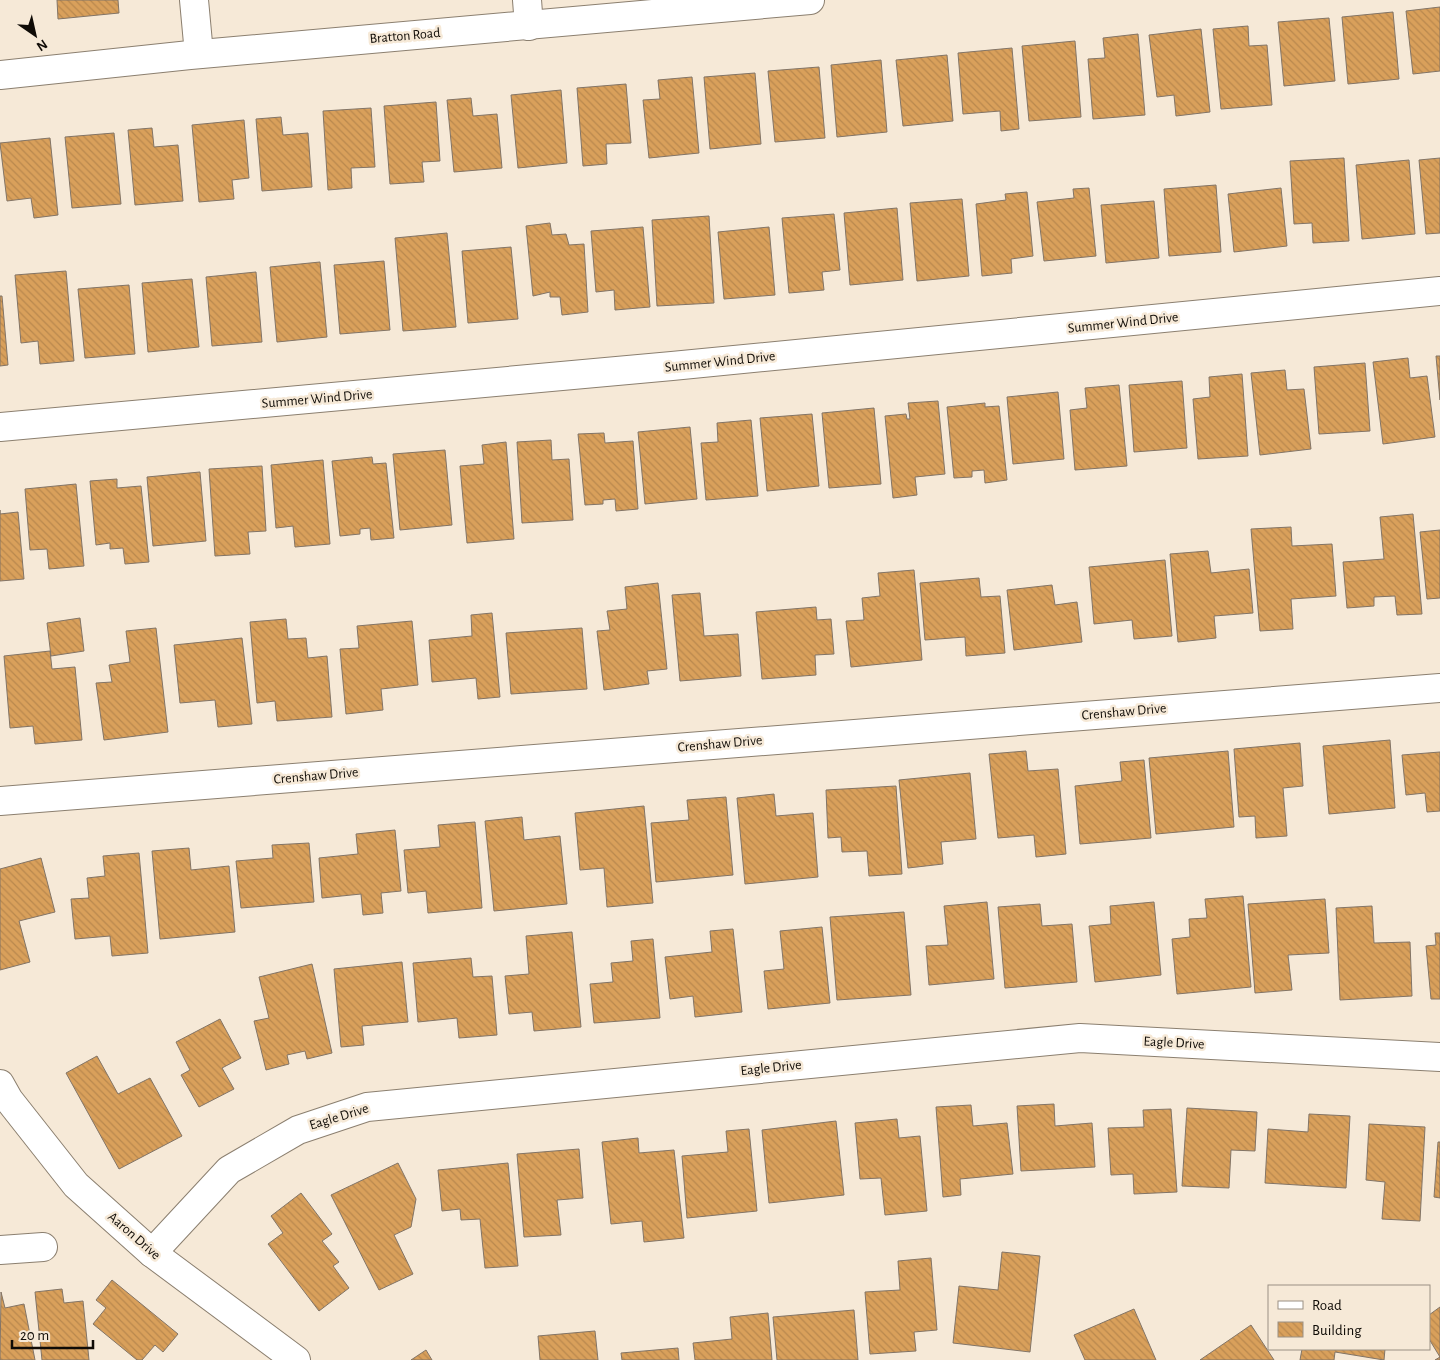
<svg xmlns="http://www.w3.org/2000/svg" width="1440" height="1360" font-family="'Alegreya Sans',sans-serif">
<style>
.building{fill:url(#building-back-hatch);stroke:#827466}
.lines{fill:none;stroke-linecap:round;stroke-linejoin:round}
.minor-casing{stroke:#8b7f6f;stroke-width:30}
.tertiary-casing{stroke:#8b7f6f;stroke-width:30}
.minor{stroke:#fff;stroke-width:28}
.tertiary{stroke:#fff;stroke-width:28}
.labels{text-anchor:middle;dominant-baseline:central;stroke-width:5;stroke-linejoin:round;paint-order:stroke}
.street-label{font-size:14px;fill:#0f0b06;stroke:#f6e9d7}
</style>
<defs>
<pattern id="building-back-hatch" width="6" height="6" patternUnits="userSpaceOnUse" patternTransform="scale(1.25)"><rect width="6" height="6" fill="#d9a05b"/><path d="M-1 5l2 2M0 0l6 6M5-1l2 2" fill="none" stroke="#b9884e"/></pattern>
</defs>
<rect width="100%" height="100%" fill="#f6e9d7"/>
<path class="building" d="M57 0H118L119 13 58 19Z
M1440 7V71L1413 74 1406 11Z
M1393 12 1399 79 1348 84 1342 17Z
M1329 18 1335 81 1284 86 1278 22Z
M1248 26 1249 46 1267 45 1272 105 1221 109 1213 29Z
M1201 29 1210 112 1176 116 1174 95 1157 97 1149 35Z
M1138 34 1145 115 1093 119 1088 59 1105 58 1103 38Z
M1075 41 1081 117 1029 121 1022 46Z
M1012 48 1019 129 1001 131 1000 111 963 114 958 53Z
M947 55 953 121 903 126 896 60Z
M881 60 887 132 837 137 831 65Z
M819 67 825 138 775 142 768 71Z
M755 73 761 144 710 149 704 77Z
M692 77 699 153 649 158 643 100 660 99 658 80Z
M626 84 631 143 606 144 607 164 583 166 577 88Z
M561 90 567 163 518 168 511 95Z
M471 98 473 116 497 114 502 168 454 172 447 100Z
M436 102 440 161 422 162 424 182 390 184 384 106Z
M371 108 375 167 351 168 352 188 328 190 323 111Z
M281 117 283 135 308 133 312 187 262 191 256 119Z
M244 120 249 178 232 180 234 199 199 202 192 125Z
M152 128 154 147 178 145 183 201 135 205 128 130Z
M114 133 121 204 72 208 65 137Z
M50 138 58 215 34 218 31 198 7 201 0 143Z
M1344 158 1349 241 1313 243 1312 223 1294 224 1290 161Z
M1440 158V233L1426 234 1419 160Z
M1409 160 1415 234 1362 239 1356 165Z
M1216 185 1221 252 1169 256 1164 189Z
M1089 188 1096 256 1044 261 1037 202 1074 198 1073 189Z
M1281 188 1287 246 1234 252 1228 194Z
M1027 192 1033 256 1011 259 1012 273 982 276 976 204 1006 200 1005 194Z
M962 199 969 276 917 281 910 203Z
M1154 201 1159 258 1106 263 1101 205Z
M897 208 903 280 850 285 844 213Z
M834 214 840 270 822 272 824 290 789 293 782 218Z
M709 216 714 303 657 306 652 220Z
M550 223 552 235 566 234 569 245 584 244 588 312 562 315 560 297H550V292L533 296 526 226Z
M643 227 650 307 615 310 614 290 596 292 591 231Z
M769 227 775 295 724 299 718 232Z
M447 233 456 327 403 331 395 238Z
M511 247 518 319 468 323 462 251Z
M384 261 390 330 340 334 334 265Z
M320 262 327 337 277 342 270 267Z
M66 271 74 361 40 364 38 341 21 343 15 275Z
M256 272 262 342 212 346 206 277Z
M192 279 199 347 148 352 142 283Z
M129 285 135 354 85 358 78 289Z
M0 296H2L8 365 0 366Z
M1436 356H1440V400Z
M1408 358 1410 378 1427 376 1435 437 1383 444 1373 362Z
M1365 363 1370 431 1319 434 1314 367Z
M1285 370 1287 390 1304 389 1311 449 1260 455 1251 373Z
M1242 374 1248 456 1198 459 1193 399 1210 397 1209 377Z
M1182 381 1187 448 1134 452 1129 385Z
M1119 385 1127 466 1075 470 1070 410 1087 408 1085 388Z
M1058 392 1064 459 1013 464 1007 397Z
M938 401 945 474 915 477 917 495 893 498 885 416 906 414 907 419H910L908 403Z
M985 403V407L999 406 1007 480 985 483 984 470 972 471V477L954 478 947 407Z
M874 408 881 484 829 488 822 413Z
M812 414 819 486 767 491 760 418Z
M751 420 758 496 706 500 701 443 718 442 717 423Z
M690 427 697 499 645 504 638 432Z
M604 433 605 443 633 441 638 509 616 511 615 499 603 500V504L585 505 578 434Z
M551 440 552 460 569 459 573 520 522 523 517 442Z
M506 442 514 539 467 543 460 466 484 464 482 445Z
M445 450 452 525 400 530 393 454Z
M372 457 373 464 386 463 394 538 371 540 370 528 360 529V534L340 536 332 461Z
M323 460 330 544 295 547 293 526 276 528 271 465Z
M262 466 266 531 248 532 250 554 215 556 209 469Z
M200 472 206 541 153 546 147 477Z
M117 479V488L141 486 149 562 125 564 123 548 110 549V543L96 545 90 481Z
M76 484 84 566 49 569 47 549 30 550 25 489Z
M0 510V514L18 512 24 579 0 581Z
M1413 514 1422 614 1397 615 1395 596 1374 597V606L1347 608 1343 562 1384 559 1380 517Z
M1291 527 1292 546 1332 544 1336 596 1291 599 1293 629 1260 631 1251 529Z
M1440 530V598L1427 599 1420 532Z
M1208 551 1211 573 1249 569 1253 613 1214 616 1216 638 1178 642 1170 554Z
M1165 560 1172 636 1134 639 1132 620 1094 624 1089 567Z
M914 570 922 660 851 667 846 621 864 620 862 598 880 596 878 573Z
M979 578 981 597 1000 596 1005 653 966 656 965 637 925 640 920 583Z
M658 583 667 669 647 671 649 684 604 690 597 631 610 630 607 611 627 609 625 587Z
M1052 585 1055 605 1077 602 1082 642 1014 650 1007 590Z
M700 593 704 636 738 634 741 676 680 681 672 595Z
M816 607 817 620 831 619 834 654 815 655 816 675 762 679 756 612Z
M492 613 500 697 478 699 476 678 432 682 429 640 472 636 471 615Z
M80 618 84 651 51 656 47 623Z
M286 619 288 639 306 638 308 658 327 656 332 717 277 721 275 701 257 703 250 622Z
M412 621 418 685 381 689 383 710 346 714 340 649 359 648 357 626Z
M156 628 168 732 104 740 96 683 112 682 109 665 130 662 126 631Z
M582 628 587 689 511 694 506 633Z
M242 638 252 724 218 727 215 700 180 703 174 645Z
M50 651 52 669 75 667 82 740 35 744 33 726 10 728 4 656Z
M1390 740 1395 808 1329 814 1323 746Z
M1300 743 1303 786 1283 788 1287 836 1256 838 1255 816 1239 817 1234 749Z
M1026 751 1028 771 1058 769 1066 854 1036 857 1034 835 998 838 989 754Z
M1228 751 1234 827 1156 834 1149 758Z
M1440 752V811L1427 812 1425 793 1406 795 1402 755Z
M1144 760 1151 838 1080 844 1075 786 1122 781 1120 762Z
M970 773 976 839 941 842 943 864 908 868 899 780Z
M896 786 902 874 869 876 867 851 842 852 841 837 828 838 826 790Z
M774 794 776 816 813 813 818 877 745 884 737 798Z
M726 797 733 875 656 882 651 823 689 820 687 800Z
M644 806 653 903 607 907 604 868 580 870 575 813Z
M522 817 524 840 560 836 567 904 494 911 485 821Z
M475 822 482 908 428 913 426 891 408 893 404 850 440 847 438 825Z
M395 830 401 891 381 893 383 913 363 915 361 894 322 898 319 858 358 854 356 834Z
M309 843 314 902 241 908 236 861 273 858 272 845Z
M189 848 191 870 229 866 235 932 160 939 152 851Z
M139 853 148 953 112 956 110 936 75 939 71 899 89 898 87 878 105 876 103 856Z
M41 858 55 912 19 921 30 962 0 970V869Z
M1243 896 1251 987 1177 994 1172 939 1190 937 1189 919 1207 918 1205 899Z
M1325 899 1329 953 1288 955 1292 990 1255 993 1248 904Z
M987 902 994 979 929 985 926 946 948 945 944 906Z
M1154 902 1161 975 1095 982 1089 926 1111 924 1110 906Z
M1040 904 1042 926 1072 924 1077 982 1005 988 998 907Z
M1372 906 1374 943 1410 942 1412 996 1340 1000 1336 908Z
M904 912 911 995 837 1000 830 917Z
M822 927 830 1003 768 1009 764 971 784 969 780 931Z
M733 929 742 1012 695 1017 693 996 670 999 665 957 712 952 710 931Z
M572 932 581 1027 534 1031 532 1012 509 1014 505 976 529 974 526 936Z
M1435 933H1440V999H1431L1426 946 1436 945Z
M653 939 660 1018 594 1023 590 984 613 982 611 963 633 961 631 941Z
M471 958 473 977 492 976 497 1035 459 1038 457 1018 418 1022 413 963Z
M402 962 408 1022 362 1026 364 1045 341 1047 334 969Z
M312 964 332 1053 307 1059 305 1051 287 1055 289 1064 266 1070 254 1021 269 1018 259 977Z
M220 1019 241 1058 222 1068 234 1089 199 1107 181 1075 190 1070 176 1042Z
M97 1056 118 1094 150 1078 182 1136 119 1169 66 1073Z
M1054 1104 1055 1126 1092 1123 1095 1167 1021 1171 1017 1106Z
M971 1105 973 1126 1007 1123 1013 1174 960 1179 961 1195 943 1197 936 1107Z
M1187 1108 1257 1112 1255 1151 1231 1150 1229 1188 1182 1186Z
M1171 1109 1177 1192 1134 1194 1133 1174 1111 1175 1108 1128 1144 1127 1143 1110Z
M1309 1114 1350 1116 1346 1188 1265 1183 1268 1129 1308 1132Z
M897 1119 899 1138 920 1136 927 1211 885 1215 881 1178 860 1179 855 1123Z
M836 1121 844 1195 769 1203 762 1130Z
M1369 1124 1425 1127 1420 1221 1382 1219 1385 1182 1366 1180Z
M749 1129 757 1211 687 1218 682 1156 728 1152 726 1131Z
M638 1138 639 1153 674 1150 684 1238 644 1242 642 1221 611 1224 602 1142Z
M1438 1142H1440V1198L1434 1197Z
M579 1149 583 1198 557 1200 561 1235 524 1237 517 1154Z
M398 1163 416 1199 411 1227 394 1235 413 1274 379 1290 331 1195Z
M508 1163 518 1266 485 1268 480 1219 461 1220 460 1209 442 1211 438 1170Z
M301 1193 332 1234 322 1241 339 1262 333 1266 349 1288 319 1311 268 1244 283 1233 271 1216Z
M1002 1252 1040 1256 1030 1352 953 1343 959 1286 998 1290Z
M931 1258 937 1330 914 1332 916 1351 870 1354 865 1292 900 1290 898 1261Z
M112 1280 178 1334 163 1352 155 1345 142 1360H137L93 1324 106 1308 96 1300Z
M62 1289 64 1303 83 1301 89 1360H42L35 1292Z
M1 1292 5 1308 24 1304 35 1360H0Z
M1440 1307V1360H1435L1440 1357 1429 1339V1315Z
M1134 1309 1156 1360H1085L1074 1335Z
M854 1310 858 1360H777L773 1317Z
M768 1313 772 1360H695L693 1343 732 1339 730 1317Z
M1251 1325 1274 1360H1200Z
M595 1331 598 1360H540L538 1336Z
M678 1348 679 1360H622L621 1353Z
M1302 1349H1385L1384 1360 1335 1352 1334 1360H1300Z
M426 1350 432 1360H411Z"/>
<g class="lines">
<defs>
<path id="minor" d="M194 0 199 54
M527 0 529 26
M0 427 672 366 1440 291
M0 801 1440 688
M0 1250 43 1247
M152 1253 229 1170 298 1130 367 1107 1080 1038 1440 1057"/>
<path id="tertiary" d="M0 75 190 55 810 0
M0 1084 9 1100 76 1185 152 1253 296 1360"/>
</defs>
<use href="#minor" class="minor-casing"/>
<use href="#tertiary" class="tertiary-casing"/>
<use href="#minor" class="minor"/>
<use href="#tertiary" class="tertiary"/>
</g>
<g class="labels">
<g class="street-label">
<text transform="translate(405 36) rotate(-5)">Bratton Road</text>
<text transform="translate(1123 323) rotate(-6)">Summer Wind Drive</text>
<text transform="translate(720 362) rotate(-6)">Summer Wind Drive</text>
<text transform="translate(317 399) rotate(-5)">Summer Wind Drive</text>
<text transform="translate(1124 712) rotate(-5)">Crenshaw Drive</text>
<text transform="translate(720 744) rotate(-5)">Crenshaw Drive</text>
<text transform="translate(316 776) rotate(-5)">Crenshaw Drive</text>
<text transform="translate(1174 1043) rotate(3)">Eagle Drive</text>
<text transform="translate(771 1068) rotate(-6)">Eagle Drive</text>
<text transform="translate(339 1117) rotate(-17)">Eagle Drive</text>
<text transform="translate(134 1236) rotate(41)">Aaron Drive</text>
</g>
</g>
<rect x="1268" y="1285" width="162" height="65" fill="#f6e9d7" stroke="#9a9083"/>
<rect x="1278" y="1301" width="25" height="8" fill="#ffffff" stroke="#9a9083"/>
<text x="1312" y="1310" font-size="15" fill="#0f0b06">Road</text>
<rect x="1278" y="1322" width="25" height="15" fill="url(#building-back-hatch)" stroke="#9a9083"/>
<text x="1312" y="1335" font-size="15" fill="#0f0b06">Building</text>
<g transform="translate(35 35) rotate(146)" stroke="#f6e9d7" stroke-width="4" paint-order="stroke">
<path d="M0-4L9 19L0 12L-9 19Z" fill="#0f0b06"/>
<text y="-8" font-size="14" font-weight="bold" text-anchor="middle" fill="#0f0b06">N</text>
</g>
<path d="M12 1340v8h81v-8" fill="none" stroke="#0f0b06" stroke-width="2.5"/>
<text x="20" y="1340" font-size="15" fill="#0f0b06" stroke="#f6e9d7" stroke-width="4" paint-order="stroke">20 m</text>
</svg>
